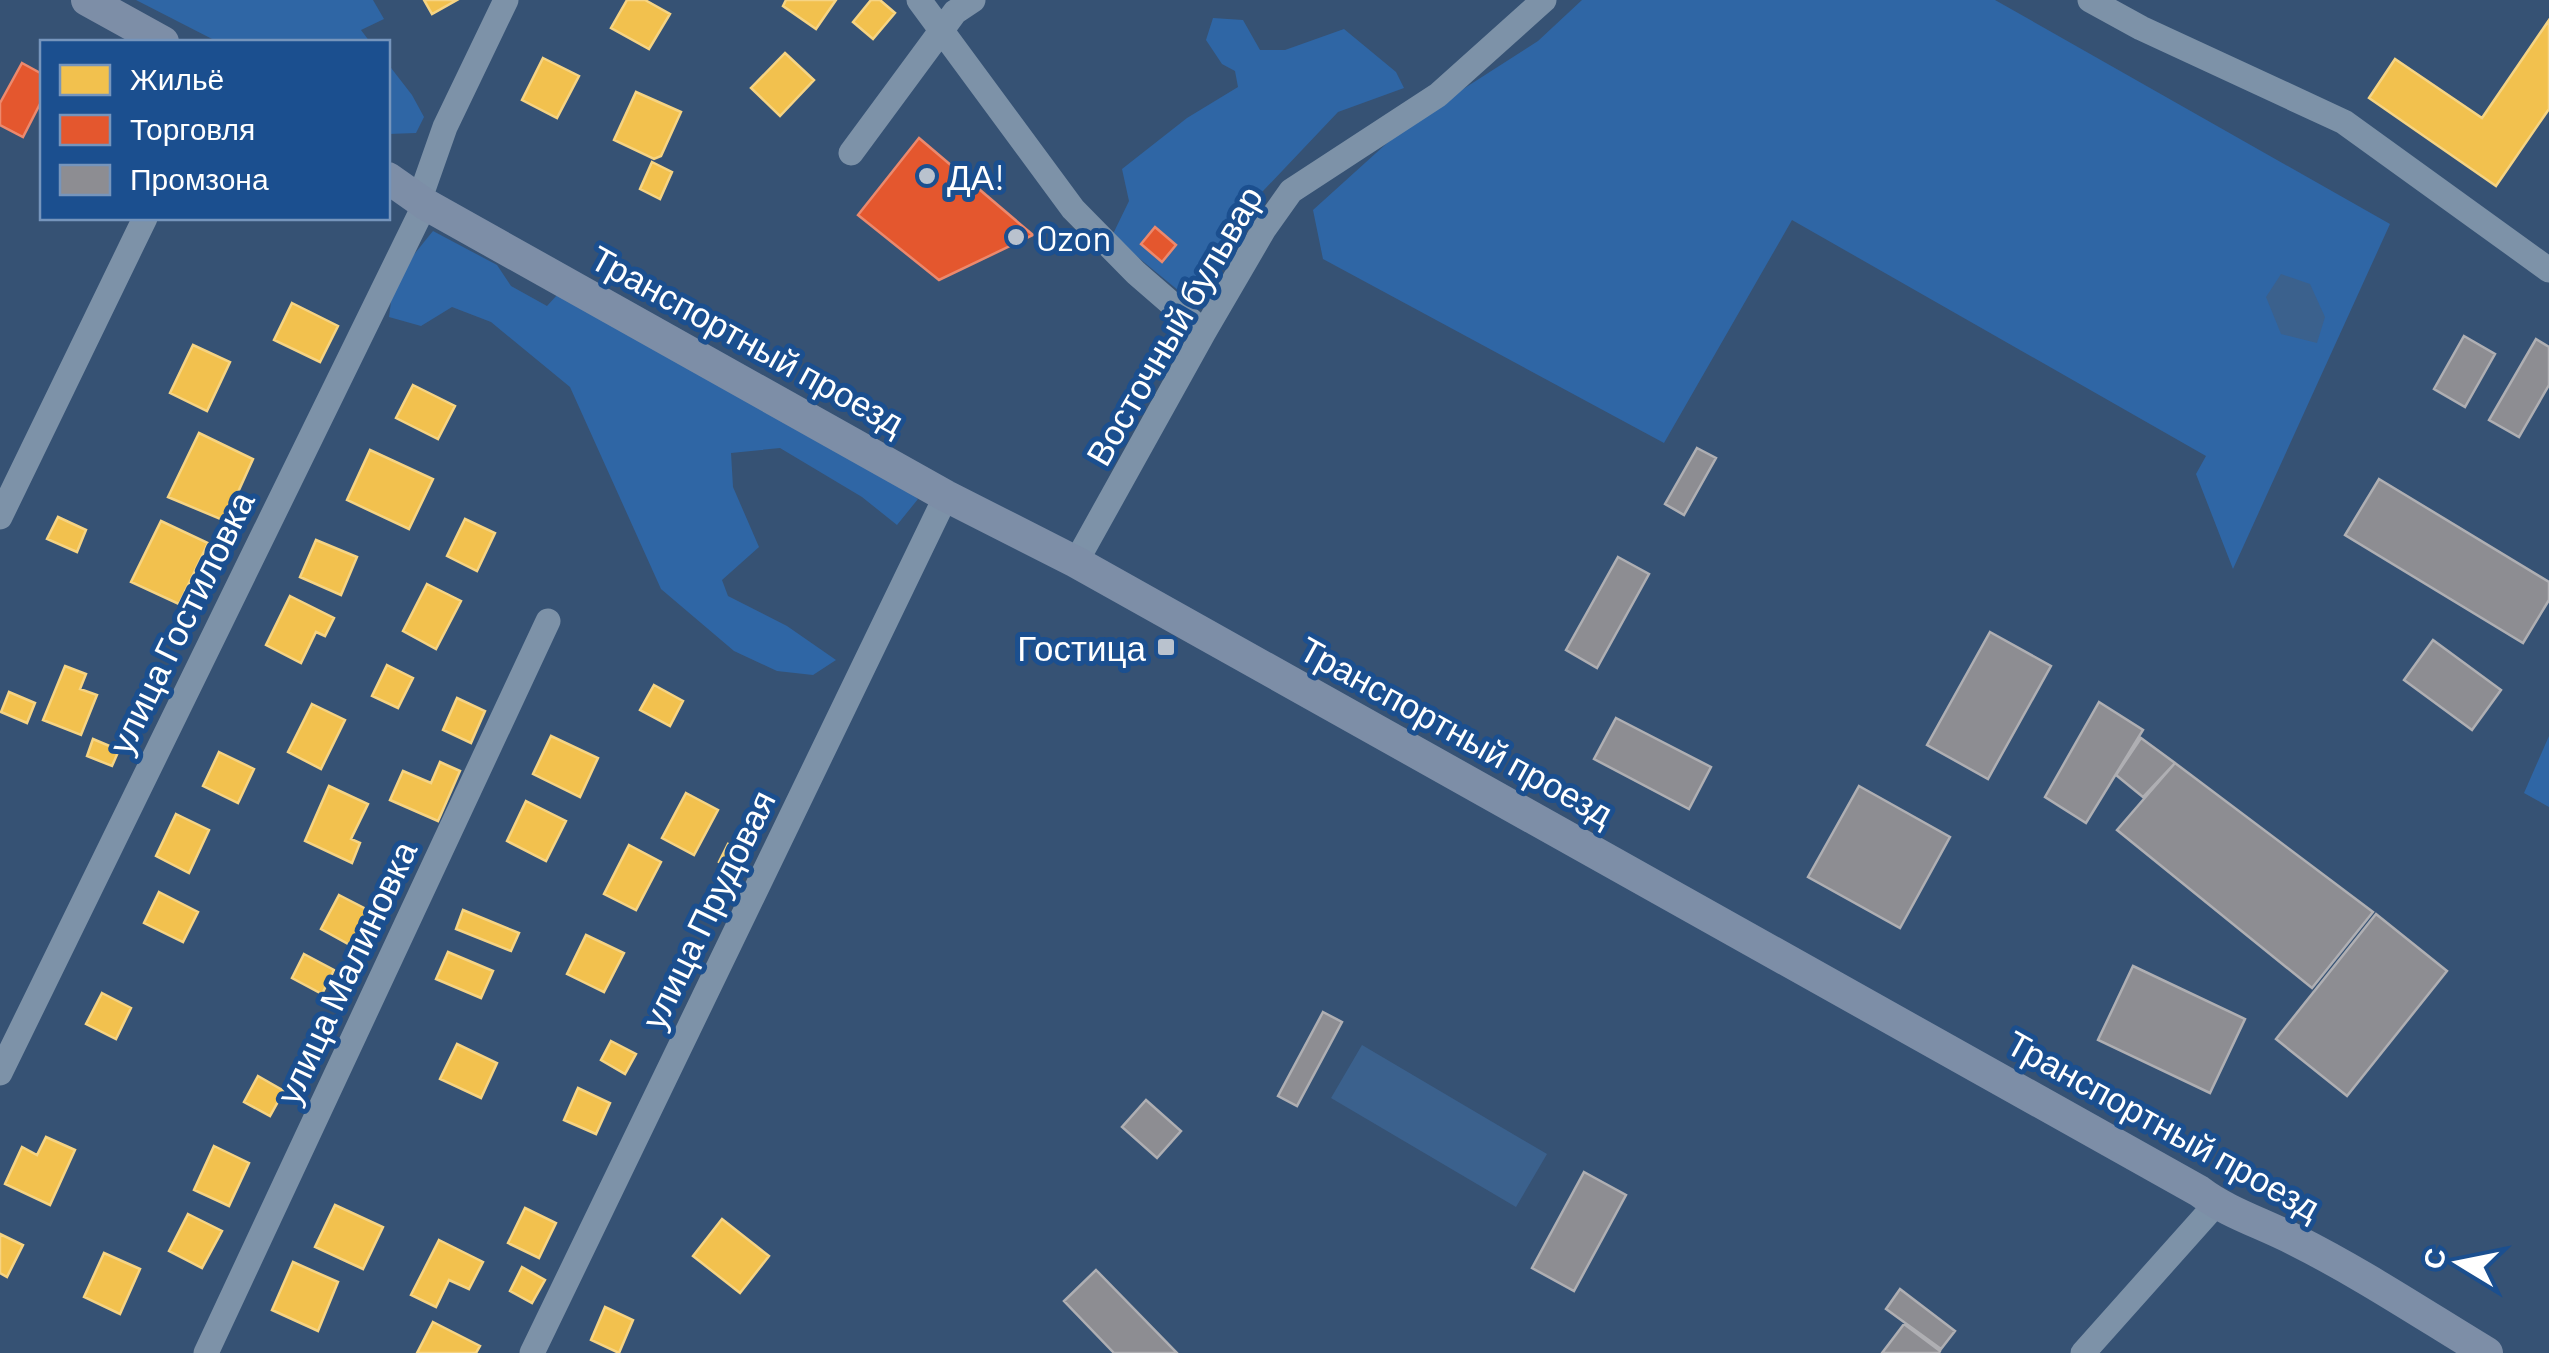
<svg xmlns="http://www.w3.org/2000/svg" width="2549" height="1353" font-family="Barlow,sans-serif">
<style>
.green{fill:#2f66a5}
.water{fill:#3b618d}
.homes{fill:#f2c14e;stroke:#f6d483;stroke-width:2.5}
.shops{fill:#e4572e;stroke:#ec896d;stroke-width:2.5}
.industry{fill:#8d8d92;stroke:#afafb3;stroke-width:2.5}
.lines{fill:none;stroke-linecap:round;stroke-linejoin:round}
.minor{stroke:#7d92a8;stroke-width:25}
.major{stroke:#7d8ea7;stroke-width:32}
.poi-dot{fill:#b9c2ce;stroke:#1b4f8f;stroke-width:4}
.labels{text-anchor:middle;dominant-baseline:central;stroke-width:10;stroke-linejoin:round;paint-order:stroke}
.poi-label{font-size:35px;fill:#fff;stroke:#1b4f8f;text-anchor:start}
.street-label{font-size:35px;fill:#fff;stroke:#1b4f8f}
</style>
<rect width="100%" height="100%" fill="#365274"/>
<path class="green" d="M136 0H373L384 19 361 30 370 42H218Z
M1582 0H1995L2390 224 2233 569 2196 474 2206 456 1792 220 1664 443 1323 259 1313 210 1407 125 1538 41Z
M1213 18 1243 20 1260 50H1285L1344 29 1396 72 1404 88 1338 112 1245 210 1190 300 1112 236 1129 201 1122 169 1187 118 1238 87 1235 71 1222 64 1206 40Z
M388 64 412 95 424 117 416 133 388 134Z
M433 231 497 265 511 286 547 306 558 294 892 480 918 499 897 525 862 497 780 448 731 453 733 487 759 547 722 580 728 596 787 626 836 660 813 675 777 671 734 651 661 589 570 387 491 322 452 307 421 326 389 317 394 279Z
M2549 736V807L2524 793Z"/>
<path class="water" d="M2281 274 2310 284 2325 317 2317 343 2281 334 2266 297Z
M1362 1045 1547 1154 1516 1207 1331 1098Z"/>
<path class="homes" d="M424 0H457L432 14Z
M627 0H645L670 14 649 49 611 28Z
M786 0H836L816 29 783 6Z
M871 0H880L895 13 873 39 853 22Z
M2549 20V109L2496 186 2369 98 2395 59 2482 118Z
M785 53 814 80 780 116 751 88Z
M543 58 579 76 557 118 522 100Z
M636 92 681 112 661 156 654 159 614 140Z
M652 162 672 172 660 199 640 189Z
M292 303 338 326 320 362 274 340Z
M193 345 230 362 207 411 170 393Z
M413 385 455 406 438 439 396 418Z
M199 433 253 459 225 521 168 497Z
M370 450 433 479 409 529 347 500Z
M58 517 86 530 77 552 47 539Z
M465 519 495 533 477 571 447 556Z
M161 521 208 543 179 604 131 582Z
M316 540 357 557 341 595 300 577Z
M427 584 461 601 436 649 403 631Z
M290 596 334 618 325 636 316 632 301 663 266 645Z
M387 665 413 678 398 708 372 696Z
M65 666 86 674 80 689 97 695 81 735 43 720Z
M654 685 683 701 670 726 640 710Z
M9 692 35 703 27 723 1 712Z
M457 698 485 711 471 743 443 730Z
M312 704 345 720 321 769 288 752Z
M551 736 598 758 580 797 533 774Z
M93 739 119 750 112 766 87 756Z
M219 752 254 769 238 803 203 786Z
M440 762 460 771 438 821 390 800 403 771 431 783Z
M329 786 368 804 351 839 360 843 352 863 305 841Z
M686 793 718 810 694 855 662 838Z
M526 801 566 821 546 861 507 841Z
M176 814 209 830 189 873 156 856Z
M728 844 749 854 740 872 719 862Z
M629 845 661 862 636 910 604 894Z
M159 892 198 912 183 942 144 923Z
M339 895 368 910 350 945 321 929Z
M463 910 519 933 511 951 456 929Z
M586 935 624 953 604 992 567 974Z
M448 952 493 971 481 998 436 979Z
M304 954 334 970 322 994 292 978Z
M102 993 131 1008 116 1039 86 1024Z
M611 1041 636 1054 625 1074 601 1060Z
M457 1044 497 1063 481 1098 440 1079Z
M258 1076 284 1091 270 1116 244 1102Z
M578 1088 610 1103 596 1134 564 1120Z
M46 1137 75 1150 50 1205 5 1184 22 1147 37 1155Z
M214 1146 249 1163 229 1206 194 1190Z
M335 1205 383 1227 363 1269 315 1247Z
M525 1208 556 1223 539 1258 508 1243Z
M188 1214 222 1231 202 1268 169 1251Z
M722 1219 769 1256 740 1293 693 1256Z
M0 1234 23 1245 7 1277 0 1273Z
M439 1240 483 1262 469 1289 449 1280 436 1307 411 1295Z
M104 1253 140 1269 120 1314 84 1297Z
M293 1262 338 1282 318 1331 272 1310Z
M522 1267 545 1280 532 1303 510 1291Z
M605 1307 633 1320 619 1353 591 1340Z
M433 1322 480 1346 476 1353H417Z"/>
<path class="shops" d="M22 63 42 74V100L23 137 0 125V103Z
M919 138 1033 235 939 280 858 215Z
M1155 227 1176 245 1162 262 1141 244Z"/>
<path class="industry" d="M2464 336 2495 354 2465 407 2434 389Z
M2536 339 2549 347V385L2519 437 2489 420Z
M1697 448 1716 458 1684 515 1665 504Z
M2379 479 2549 582V600L2523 643 2345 535Z
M1618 557 1649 574 1597 668 1566 650Z
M1990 632 2051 666 1988 779 1927 745Z
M2433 640 2501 690 2472 730 2404 680Z
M2099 702 2143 730 2086 823 2045 797Z
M1616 718 1711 767 1689 809 1594 759Z
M2141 738 2175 763 2143 797 2116 775Z
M2175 763 2373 912 2312 988 2117 830Z
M1859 786 1950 837 1900 928 1808 877Z
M2376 914 2447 971 2347 1096 2276 1039Z
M2133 966 2245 1019 2210 1093 2098 1040Z
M1323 1012 1342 1022 1297 1106 1278 1096Z
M1146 1100 1181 1131 1157 1158 1122 1127Z
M1584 1172 1626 1195 1574 1291 1532 1268Z
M1096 1270 1177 1353H1114L1064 1301Z
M1900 1289 1955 1331 1941 1349 1886 1309Z
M1904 1324 1940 1351 1939 1353H1882Z"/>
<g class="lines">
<path class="minor" d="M919 0 1073 209 1136 273 1204 332
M2090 0 2141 28 2344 122 2549 270
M851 153 955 12 973 0
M420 198 445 127 506 0
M0 517 145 218
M1076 562 1204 332 1264 229 1291 191 1438 95 1544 0
M0 1073 425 204
M206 1353 548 621
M532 1353 946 496
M2083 1353 2216 1204"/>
<path class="major" d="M87 0 163 42
M388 178 425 204 946 496 1076 562 2199 1191C2228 1213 2262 1223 2295 1240 2361 1273 2424 1315 2487 1353"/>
</g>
<g class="poi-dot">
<circle cx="927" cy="176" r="10"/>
<circle cx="1016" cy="237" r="10"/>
<rect x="1156" y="637" width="20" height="20" rx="5"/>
</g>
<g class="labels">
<g class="poi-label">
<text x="947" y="176">ДА!</text>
<text x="1036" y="237">Ozon</text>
<text x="1146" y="647" text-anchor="end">Гостица</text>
</g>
<g class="street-label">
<text transform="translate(1173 325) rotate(-60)">Восточный бульвар</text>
<text transform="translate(748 339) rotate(29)">Транспортный проезд</text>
<text transform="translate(180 622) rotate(-64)">улица Гостиловка</text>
<text transform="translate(1457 730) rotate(29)">Транспортный проезд</text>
<text transform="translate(707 909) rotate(-64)">улица Прудовая</text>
<text transform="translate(345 972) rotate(-65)">улица Малиновка</text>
<text transform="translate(2164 1124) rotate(29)">Транспортный проезд</text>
</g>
</g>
<rect x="40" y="40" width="350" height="180" fill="#1b4f8f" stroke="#7695bc" stroke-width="2.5"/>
<rect x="60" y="65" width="50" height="30" fill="#f2c14e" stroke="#7695bc" stroke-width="2.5"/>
<text x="130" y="90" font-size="30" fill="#ffffff">Жильё</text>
<rect x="60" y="115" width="50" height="30" fill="#e4572e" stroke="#7695bc" stroke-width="2.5"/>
<text x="130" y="140" font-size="30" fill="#ffffff">Торговля</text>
<rect x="60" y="165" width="50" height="30" fill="#8d8d92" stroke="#7695bc" stroke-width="2.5"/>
<text x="130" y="190" font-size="30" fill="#ffffff">Промзона</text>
<g transform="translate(2459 1263) rotate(280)" stroke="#1b4f8f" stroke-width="8" paint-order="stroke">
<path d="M0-8L18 38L0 25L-18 38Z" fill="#ffffff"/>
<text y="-15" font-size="28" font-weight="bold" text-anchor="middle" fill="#ffffff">С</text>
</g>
</svg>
